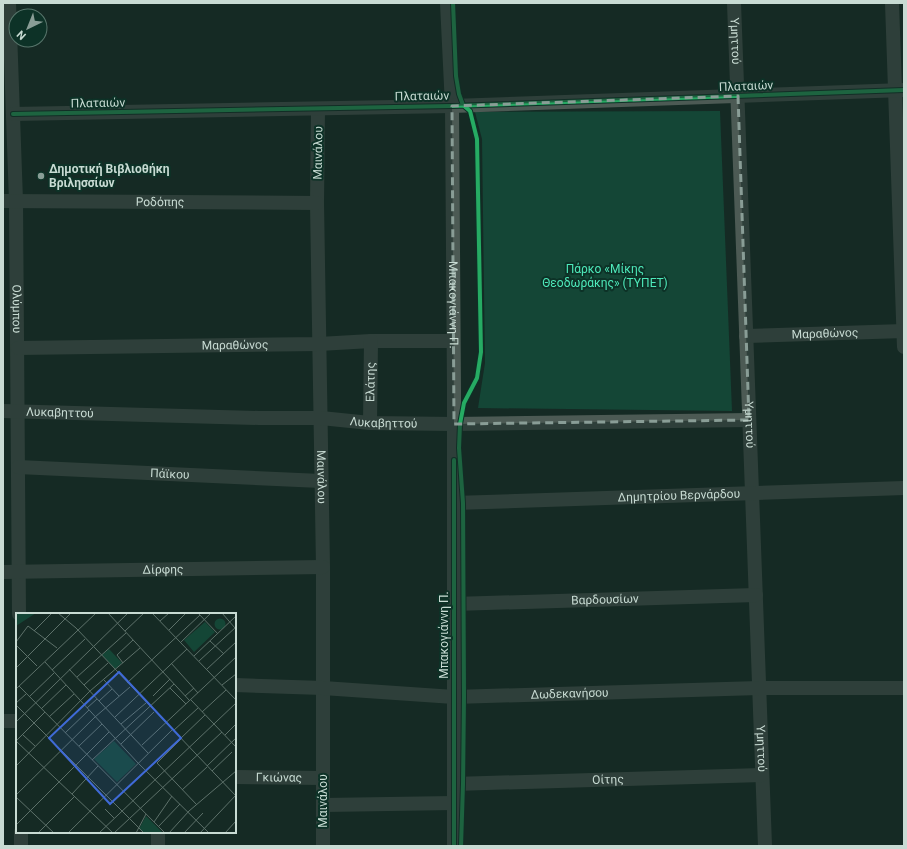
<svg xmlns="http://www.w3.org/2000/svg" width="907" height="849" font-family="Roboto,sans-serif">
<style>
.green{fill:#144636}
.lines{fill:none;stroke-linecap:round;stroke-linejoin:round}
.minor{stroke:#4c5a54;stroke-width:14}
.cycleway-casing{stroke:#0d3227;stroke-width:6}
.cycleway{stroke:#26ab63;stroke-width:4}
.marked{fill:none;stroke:#899d96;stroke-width:3;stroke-dasharray:8 5;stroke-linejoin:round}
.poi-dot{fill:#899d96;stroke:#0d3227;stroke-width:1.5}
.labels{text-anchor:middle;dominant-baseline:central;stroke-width:4;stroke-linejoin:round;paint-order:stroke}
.street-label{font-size:12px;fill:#c8dbd3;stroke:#0d3227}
.poi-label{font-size:12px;font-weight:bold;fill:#c8dbd3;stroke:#0d3227;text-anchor:start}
.park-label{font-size:12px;fill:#4ee9ba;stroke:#0d3227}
.inset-road{fill:none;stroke:#5d716a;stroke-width:1}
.view{fill:#3f6ad7;fill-opacity:0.15;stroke:#3f6ad7;stroke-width:2}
.inset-edge{fill:none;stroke:#c8dbd3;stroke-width:2}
</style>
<rect width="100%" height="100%" fill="#152a24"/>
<path class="green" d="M720 111 732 411 478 408 485 363 482 139 475 112Z"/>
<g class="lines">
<g class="minor">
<path id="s1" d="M9 3 16 201 19 614"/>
<path id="s2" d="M447 3 452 106 454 390V846"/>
<path id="s3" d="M734 3 765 846"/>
<path d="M892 3 904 347"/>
<path id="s4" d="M318 109 317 203 323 567V846"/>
<path d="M13 114 452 106 904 90"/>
<path id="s5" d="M3 201 317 203"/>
<path id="s6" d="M746 336 904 331"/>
<path id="s7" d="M18 348 319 344 371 341H453"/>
<path id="s8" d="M3 411 259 418H321L370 423 454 424 749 420"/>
<path id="s9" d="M370 423 371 341"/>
<path id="s10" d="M18 467 321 481"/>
<path id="s11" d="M454 503 904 488"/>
<path id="s12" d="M3 572 323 567"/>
<path id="s13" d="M454 604 756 595"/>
<path id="s14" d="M235 685 323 688 454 697 759 688H904"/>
<path d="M3 721H17"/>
<path id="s15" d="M235 777 323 778"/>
<path id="s16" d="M454 784 762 775"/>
<path d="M324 805 454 803"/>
<path d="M21 832V846"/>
<path d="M158 832V846"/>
</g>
<defs>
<path id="cycleway" d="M453 3 456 76 459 94 463 105 470 111 477 139 481 352 477 378 464 403 460 424 459 448 463 503 464 696 463 784 461 846
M13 114 452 106 904 90
M454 846V460"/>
</defs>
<use href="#cycleway" class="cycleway-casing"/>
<use href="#cycleway" class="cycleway"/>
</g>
<path d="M0 0H907V849H0ZM738 96 749 420 454 424 452 106Z" fill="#152a24" fill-opacity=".55" fill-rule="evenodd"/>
<path class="marked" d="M738 96 749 420 454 424 452 106Z"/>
<circle class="poi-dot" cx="41" cy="176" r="4"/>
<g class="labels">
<g class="street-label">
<text stroke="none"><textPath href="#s3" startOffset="38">Υμηττού</textPath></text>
<text transform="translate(746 86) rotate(-2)">Πλαταιών</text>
<text transform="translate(422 96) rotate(-1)">Πλαταιών</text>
<text transform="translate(98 103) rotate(-1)">Πλαταιών</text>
<text transform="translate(318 153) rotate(-89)">Μαινάλου</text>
<text stroke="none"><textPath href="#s5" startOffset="157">Ροδόπης</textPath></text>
<text stroke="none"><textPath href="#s2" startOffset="302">Μπακογιάννη Π.</textPath></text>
<text stroke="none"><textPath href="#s1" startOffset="306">Ολύμπου</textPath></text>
<text stroke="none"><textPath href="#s6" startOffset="79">Μαραθώνος</textPath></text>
<text stroke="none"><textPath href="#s7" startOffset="217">Μαραθώνος</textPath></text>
<text stroke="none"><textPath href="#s9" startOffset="41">Ελάτης</textPath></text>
<text stroke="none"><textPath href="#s8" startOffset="57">Λυκαβηττού</textPath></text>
<text stroke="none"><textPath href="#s8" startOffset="381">Λυκαβηττού</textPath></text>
<text stroke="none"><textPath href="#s3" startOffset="422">Υμηττού</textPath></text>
<text stroke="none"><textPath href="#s10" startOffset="152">Πάϊκου</textPath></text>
<text stroke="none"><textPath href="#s4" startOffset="368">Μαινάλου</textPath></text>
<text stroke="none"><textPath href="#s11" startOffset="225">Δημητρίου Βερνάρδου</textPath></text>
<text stroke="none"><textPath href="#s12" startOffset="160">Δίρφης</textPath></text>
<text stroke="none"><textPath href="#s13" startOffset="151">Βαρδουσίων</textPath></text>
<text transform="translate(444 635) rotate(-90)">Μπακογιάννη Π.</text>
<text stroke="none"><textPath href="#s14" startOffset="335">Δωδεκανήσου</textPath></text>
<text stroke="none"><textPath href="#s3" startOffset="746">Υμηττού</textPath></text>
<text stroke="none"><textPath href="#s15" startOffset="44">Γκιώνας</textPath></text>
<text stroke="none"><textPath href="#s16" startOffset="154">Οίτης</textPath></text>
<text transform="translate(323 801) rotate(-90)">Μαινάλου</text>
</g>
<g class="poi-label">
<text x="49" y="169">Δημοτική Βιβλιοθήκη<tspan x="49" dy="14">Βριλησσίων</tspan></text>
</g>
<g class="park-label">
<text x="605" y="269">Πάρκο «Μίκης<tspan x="605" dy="14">Θεοδωράκης» (ΤΥΠΕΤ)</tspan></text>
</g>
</g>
<g transform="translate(16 613)">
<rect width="220" height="220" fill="#152a24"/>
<path d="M0 0H20L0 13ZM198.5 11a5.5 5.5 0 1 1 11 0a5.5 5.5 0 1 1-11 0ZM189 9 199 19 178 39 168 27ZM93 36 106 50 99 56 86 42ZM98 128 120 151 101 169 78 146ZM130 203 147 220H129L123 216Z" fill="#144636"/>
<path class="inset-road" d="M42 0 60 15 220 183M92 0 174 88M136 0 220 87M182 0 202 21M206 0 219 15M144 8 153 0M153 17 170 0M18 18 36 0M109 18 128 0M194 28 208 41M0 29 12 13 41 35M165 29 195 0M0 32 21 53M178 43 220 3M183 48 220 14M29 49 122 150 193 220M107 50 101 42 117 27M155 50 182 80M0 55 55 0M53 56 132 140M191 56 220 29M36 57 69 26M61 64 110 20M88 67 103 83M111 70 184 2M68 72 92 50M206 72 220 61M3 73 149 220M154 75 170 91M0 76 80 0M137 83 154 66M169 83 178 75M13 84 38 60M175 87 220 134M83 88 96 76M0 90 10 81M0 92 128 220M71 95 81 86M25 96 50 72M186 99 210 77M33 104 58 81M99 104 171 36M0 109 112 0M105 111 130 90M157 118 182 95M49 120 73 97M7 122 19 133M209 122 220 111M164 126 189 102M165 126 141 150 181 192M0 128 97 220M0 128 29 99M105 131 138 99M126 132 220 44M63 133 86 111M76 147 158 71M0 153 74 78 124 35M191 153 220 125M196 158 216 139M166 177 191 154M56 181 82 153M0 182 79 104 114 74M0 184 38 220M89 196 98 205M138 209 156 183M0 212 93 119M143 213 164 191M22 220 59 183M52 220 156 117M83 220 220 90M98 220 206 119M120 220 130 201M153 220 173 198 220 158M168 220 187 200M184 220 220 182M209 220 220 208"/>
<path class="view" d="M103 59 165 125 94 191 33 125Z"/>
<rect width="220" height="220" class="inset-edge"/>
</g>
<rect width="907" height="849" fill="none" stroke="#c8dbd3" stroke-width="8"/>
<g transform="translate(28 28) rotate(223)"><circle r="19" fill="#0d3227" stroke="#58766c"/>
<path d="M0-3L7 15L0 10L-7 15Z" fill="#899d96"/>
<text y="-6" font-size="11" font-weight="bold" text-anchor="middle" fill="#c8dbd3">N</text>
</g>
</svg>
